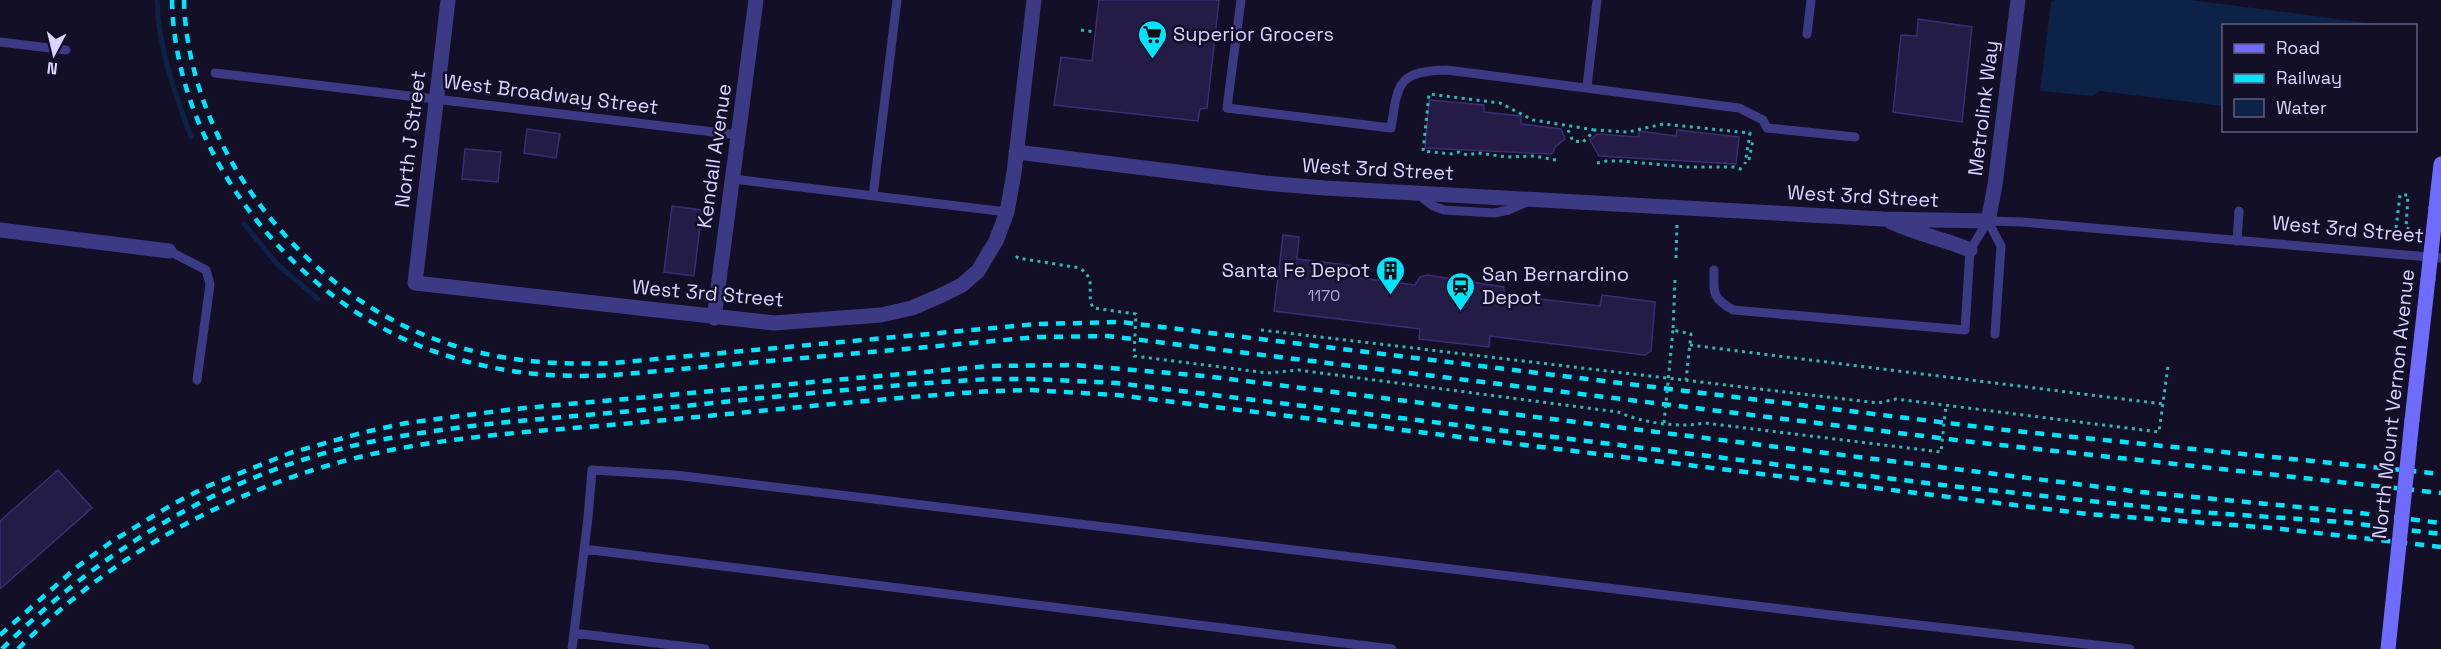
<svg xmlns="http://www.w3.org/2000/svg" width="2441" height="649" font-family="'Space Grotesk',sans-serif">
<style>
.water{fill:#0c2248}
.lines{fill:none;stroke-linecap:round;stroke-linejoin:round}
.stream{stroke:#0c2248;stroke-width:5}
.building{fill:#241b47;stroke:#3b2d73;stroke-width:1.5}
.path{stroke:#2fb8b0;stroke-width:3;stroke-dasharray:3 4.5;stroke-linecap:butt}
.service{stroke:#3d3a85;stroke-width:9}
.minor{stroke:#3d3a85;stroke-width:15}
.secondary{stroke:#6f6bff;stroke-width:15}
.rail{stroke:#00e5ff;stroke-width:4.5;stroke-dasharray:9 8;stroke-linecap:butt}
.path-bridge{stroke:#2fb8b0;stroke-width:3;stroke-dasharray:3 4.5;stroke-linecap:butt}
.secondary-bridge{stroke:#6f6bff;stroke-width:15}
.labels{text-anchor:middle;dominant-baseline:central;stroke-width:5;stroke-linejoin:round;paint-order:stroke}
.number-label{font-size:16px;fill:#aca6d1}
.poi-label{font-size:20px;fill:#d9d4ff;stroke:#130f26;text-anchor:start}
.street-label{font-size:20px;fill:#d9d4ff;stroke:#130f26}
</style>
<rect width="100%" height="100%" fill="#130f26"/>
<path class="water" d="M2055 0H2191L2384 25 2224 26 2223 106 2100 91 2093 96 2040 91 2051 3Z"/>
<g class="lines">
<path class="stream" d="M157 0C158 46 175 94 191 137
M244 224 277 264 318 299"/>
</g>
<path class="building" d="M1099 0H1219L1207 108 1200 109 1198 121 1054 105 1061 57 1092 61Z
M1918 19 1972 27 1962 122 1893 112 1901 35 1917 36Z
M1429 100 1484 105V112L1521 116V124L1561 129 1565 139 1555 147 1552 154 1425 148Z
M527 129 560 134 556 158 524 153Z
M1677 130 1739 137 1736 164 1599 156 1590 140 1597 134 1639 137V131L1676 136Z
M465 149 501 152 498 182 462 179Z
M672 206 702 210 694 276 664 272Z
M1283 235 1299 237 1297 259 1354 266 1353 277 1415 285 1420 277 1427 275 1504 287V295L1600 306 1602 295 1655 302 1651 351 1645 355 1490 336 1489 347 1419 339 1420 329 1274 311Z
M58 470 92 508 0 589V521Z"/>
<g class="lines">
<path class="path" d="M1081 30 1095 32
M1568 130 1573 141 1583 142 1595 130 1628 132 1663 124 1750 133 1745 164
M1556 160 1534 156 1507 157 1478 153 1467 155 1459 152 1451 154 1423 151 1429 94 1500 103 1533 120 1595 130
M1749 160 1753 140
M1597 163 1607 161H1621L1687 167H1734L1744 170
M2396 228 2400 195H2408L2406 228 2410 229
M1016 256 1018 258 1080 268C1098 282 1085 290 1093 308L1136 314 1134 356 1268 373 1298 370 1618 412C1644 423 1677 428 1705 423L1941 452 1946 405
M1676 258 1677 224
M1675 280 1673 330 1691 334 1686 380
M1261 330 1878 403 1896 399 2159 432 2168 366
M1690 345 2163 404"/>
<path class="service" d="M1241 0 1227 108 1391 128C1398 85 1396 71 1447 70L1739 108 1763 120 1767 128 1855 137
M1807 34 1811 0
M0 42 66 50
M215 73 739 135
M1587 87 1597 0
M733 179 1007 212
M1419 195 1433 206 1444 210 1494 213 1509 210 1527 202
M873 196 897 0
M1988 221 2022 222 2441 258
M1988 221 2001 246 1995 334
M2237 241 2239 211
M169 251 206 270 210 284 197 380
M1714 270C1714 293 1711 297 1733 310L1965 330 1970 250 1988 221
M584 549 1392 649
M574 633 705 649
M572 649 588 518 592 470 675 475 1839 616 2130 649"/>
<path class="minor" d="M448 0 415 283 774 323 881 315 912 308 942 295 962 285 978 271 996 241 1007 212 1014 173 1034 0
M1016 152 1265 183 1325 188 1883 219 1988 221 1995 185 2018 0
M1891 222C1917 234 1944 239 1970 250
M0 230 169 251
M714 318 756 0"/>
<path class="secondary" d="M2436 208 2441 164
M2412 420 2428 279"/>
<path class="rail" d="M172 0C175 156 301 311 448 356 505 374 555 378 614 375L1038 337 1108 336 1964 441 2441 493
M184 0C188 151 309 301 452 345 507 362 556 365 613 363L1037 324 1121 322 2005 430 2441 474
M0 635 77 567 111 542 173 504 208 486 290 453 365 432 406 423 514 409 990 366 1074 365 1205 376 2141 492 2352 512 2441 523
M2 649C103 548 229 471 370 442 463 423 559 418 654 409 766 398 879 385 991 379H1031L1117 383 1951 486 2184 511 2342 522 2441 534
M18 649C124 542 264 471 413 446 489 433 568 429 645 422 760 411 876 399 991 391L1032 390 1117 395 2088 514 2273 528 2441 547"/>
<path class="path-bridge" d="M1664 423 1673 330"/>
<path class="secondary-bridge" d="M2428 279 2436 208
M2388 649 2412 420"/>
</g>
<defs>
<symbol id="supermarket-pin" viewBox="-11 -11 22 30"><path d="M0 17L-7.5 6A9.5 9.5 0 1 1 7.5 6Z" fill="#00e5ff" stroke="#130f26"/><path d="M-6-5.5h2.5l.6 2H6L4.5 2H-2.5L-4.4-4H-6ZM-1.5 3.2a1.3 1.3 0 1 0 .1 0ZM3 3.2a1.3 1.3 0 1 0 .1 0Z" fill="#111"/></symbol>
<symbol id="building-pin" viewBox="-11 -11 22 30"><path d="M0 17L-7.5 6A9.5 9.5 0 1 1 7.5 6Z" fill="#00e5ff" stroke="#130f26"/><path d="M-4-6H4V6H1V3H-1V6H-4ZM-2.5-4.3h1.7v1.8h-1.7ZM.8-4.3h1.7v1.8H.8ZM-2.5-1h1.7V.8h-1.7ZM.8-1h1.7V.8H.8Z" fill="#111"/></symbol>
<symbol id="station-pin" viewBox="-11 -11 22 30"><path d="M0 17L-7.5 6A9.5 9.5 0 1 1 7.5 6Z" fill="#00e5ff" stroke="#130f26"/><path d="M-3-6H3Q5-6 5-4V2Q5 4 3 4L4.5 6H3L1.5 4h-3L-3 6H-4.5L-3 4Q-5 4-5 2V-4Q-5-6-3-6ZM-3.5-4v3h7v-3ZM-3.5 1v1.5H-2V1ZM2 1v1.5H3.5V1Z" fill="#111"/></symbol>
</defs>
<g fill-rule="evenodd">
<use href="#supermarket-pin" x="1136" y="18" width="33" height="45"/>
<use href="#building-pin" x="1374" y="254" width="33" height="45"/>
<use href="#station-pin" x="1444" y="270" width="33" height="45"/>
</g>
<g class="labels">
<g class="number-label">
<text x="1324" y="295">1170</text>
</g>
<g class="poi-label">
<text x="1173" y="34">Superior Grocers</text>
<text x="1370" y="270" text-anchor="end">Santa Fe Depot</text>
<text x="1482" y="274">San Bernardino<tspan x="1482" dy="23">Depot</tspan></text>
</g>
<g class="street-label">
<text transform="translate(551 94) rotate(7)">West Broadway Street</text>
<text transform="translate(1983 108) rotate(-83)">Metrolink Way</text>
<text transform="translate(410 139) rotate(-83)">North J Street</text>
<text transform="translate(714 156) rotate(-82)">Kendall Avenue</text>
<text transform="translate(1378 169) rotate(3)">West 3rd Street</text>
<text transform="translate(1863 196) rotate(3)">West 3rd Street</text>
<text transform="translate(2348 229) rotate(5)">West 3rd Street</text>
<text transform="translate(708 293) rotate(5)">West 3rd Street</text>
<text transform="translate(2393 404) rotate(-84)">North Mount Vernon Avenue</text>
</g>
</g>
<rect x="2222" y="24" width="195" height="108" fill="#130f26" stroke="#625e7d" stroke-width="1.5"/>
<rect x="2234" y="44" width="30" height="9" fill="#6f6bff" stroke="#625e7d" stroke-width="1.5"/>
<text x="2276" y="54" font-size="18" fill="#d9d4ff">Road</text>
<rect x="2234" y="74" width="30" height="9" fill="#00e5ff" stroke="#625e7d" stroke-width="1.5"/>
<text x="2276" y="84" font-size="18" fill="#d9d4ff">Railway</text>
<rect x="2234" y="99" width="30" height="18" fill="#0c2248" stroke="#625e7d" stroke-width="1.5"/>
<text x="2276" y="114" font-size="18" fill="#d9d4ff">Water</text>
<g transform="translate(54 54) rotate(187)" stroke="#130f26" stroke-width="4.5" paint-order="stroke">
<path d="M0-4.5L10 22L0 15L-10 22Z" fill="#d9d4ff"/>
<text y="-9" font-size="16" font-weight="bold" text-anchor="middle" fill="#d9d4ff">N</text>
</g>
</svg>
